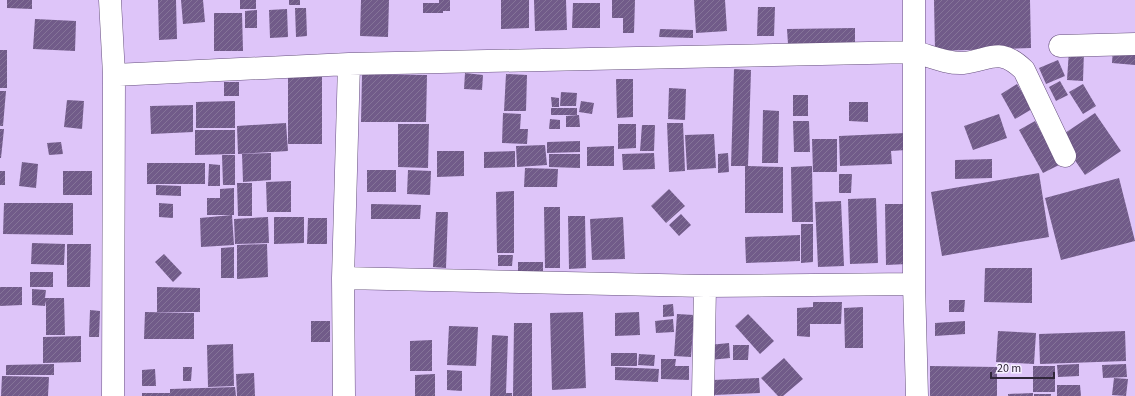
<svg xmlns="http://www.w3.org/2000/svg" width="1135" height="396" font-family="'Source Sans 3',sans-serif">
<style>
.building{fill:url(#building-hatch)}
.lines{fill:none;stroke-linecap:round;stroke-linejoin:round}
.minor-casing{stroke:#67517e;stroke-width:23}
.minor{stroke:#fff;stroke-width:22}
</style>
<defs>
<pattern id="building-hatch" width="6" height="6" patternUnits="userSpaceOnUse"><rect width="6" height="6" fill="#715b89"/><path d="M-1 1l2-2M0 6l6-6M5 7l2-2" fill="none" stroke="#857498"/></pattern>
</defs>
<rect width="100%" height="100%" fill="#dec5f9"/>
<path class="building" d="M7 0H32V9L7 8Z
M158 0H176L177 39 159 40Z
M181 0H203L205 22 183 24Z
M240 0H256V9H240Z
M289 0H300V5H289Z
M361 0H389L388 37 360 36Z
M439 0H450V11H443V13H423V3H439Z
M501 0H529V28L501 29Z
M534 0H566L567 30 535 31Z
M612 0H635L634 33H623V18H612Z
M694 0H725L727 31 696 33Z
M934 0H1030L1031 48 935 51Z
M573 3H600V28H572Z
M758 7H775L774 36H757Z
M295 8H306L307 36 296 37Z
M287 9 288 37 270 38 269 10Z
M257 10V28H245V11Z
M214 13H242L243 51H214Z
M35 19 76 21 75 51 33 49Z
M855 28V43L788 44 787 29Z
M660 29 693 30V38L659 37Z
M1113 47 1135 50V65L1112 63Z
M0 50H7V88H0Z
M1069 50 1084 51 1083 81 1067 80Z
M1058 60 1065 76 1046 84 1039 68Z
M734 69 751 70 748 166 783 167V213H745V166H731Z
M465 73 483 75 482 90 464 89Z
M362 74 427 75 426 122H361Z
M506 74 527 75 526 111H504Z
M288 77H322V144H288Z
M616 79H633V117L617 118Z
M1060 81 1068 95 1056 101 1049 87Z
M224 82H239V96H224Z
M1017 84 1032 109 1015 119 1001 94Z
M1083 84 1096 106 1083 114 1069 92Z
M669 88 686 89 685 120 668 119Z
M0 91H6L3 126H0Z
M561 92 577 93 576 106H560Z
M793 95H808V116H793Z
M551 97 559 98V107H552Z
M67 100 84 101 82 129 64 127Z
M235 101V128H196V102Z
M581 101 594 103 592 114 579 112Z
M849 102H868V122L849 121Z
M193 105V132L151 134 150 106Z
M551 108H577V115H551Z
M763 110 779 111 778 163H762Z
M503 113 521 114 520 129H528L527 144 502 143Z
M1095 113 1121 151 1085 175 1059 137Z
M999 114 1007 138 973 150 964 126Z
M579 115 580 127H566V116Z
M550 119 560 120V129H549Z
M793 121H809L810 152H794Z
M1035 121 1059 165 1043 173 1019 130Z
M286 123 288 151 238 154 237 126Z
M667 123H683L685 171 669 172Z
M398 124H429L428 168 398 167Z
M618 124H636V148L618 149Z
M642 125H655L654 151H640Z
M0 129H4L1 158H0Z
M195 130H235V154L195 155Z
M906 133V150L891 151 892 164 840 166 839 136Z
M714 134 716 168 687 170 685 135Z
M812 139H837V172H813Z
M580 141V152L547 153V142Z
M61 142 63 154 49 155 47 143Z
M545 145 547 165 517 167 516 146Z
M614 146V166H587V147Z
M437 151H464V176L437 177Z
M515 151V167L484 168V152Z
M271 153V180L243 182 242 154Z
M654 153 655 169 623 170 622 154Z
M728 153 729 172 718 173V154Z
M549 154H580V168L549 167Z
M222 155H235V185H223Z
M992 159V178L955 179V160Z
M22 162 38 164 36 188 19 186Z
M147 163H205V184H147Z
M209 164 220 165V186H208Z
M812 166 813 222H792L791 167Z
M525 168 558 169 557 187H524Z
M367 170H396V192H367Z
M408 170 431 171 430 195 407 194Z
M0 171H5V185H0Z
M63 171H92V195H63Z
M1039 173 1049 237 942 256 931 192Z
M839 174H852L851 193H839Z
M1119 178 1135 241 1061 260 1045 198Z
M291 181V212H267L266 182Z
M237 183H252V216H238Z
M156 185 181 186V196L156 195Z
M234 188V215H207V198H220V189Z
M669 189 685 206 666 223 651 206Z
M514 191V253H497L496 192Z
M876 198 878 263 850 264 848 199Z
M841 201 844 266 818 267 815 202Z
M4 203H73V235L3 234Z
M159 203 173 204V218L159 217Z
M371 204 421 205 420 219H371Z
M885 204H906L907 264 886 265Z
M544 207H560V268H545Z
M436 212H448L446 268 433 267Z
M681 214 691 225 679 236 669 225Z
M232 215 234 245 201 247 200 218Z
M568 216H585L586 268 569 269Z
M268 217 269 243 235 244 234 219Z
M274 217H304V243L274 244Z
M623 217 625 259 592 260 590 219Z
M308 218H327V244H307Z
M801 224H813V262L801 263Z
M800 235V261L746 263 745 237Z
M32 243 65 244 64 265 31 264Z
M67 244H91L90 287H67Z
M267 244 268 277 237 279V245Z
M234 247V278H221V248Z
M164 254 182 273 173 282 155 262Z
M498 255H513L512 266H498Z
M518 262H543V273L518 272Z
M985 268H1032V303L984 302Z
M30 272H53V287H30Z
M0 287H22V305L0 306Z
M157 287 200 288V312H157Z
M32 289 46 290 45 298H64L65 335H46V301L45 306 32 305Z
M949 300H965L964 312H949Z
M813 302H842L841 324H810V337L797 336V308L813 307Z
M673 304 674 316 663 317V305Z
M863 307V348H845L844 308Z
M90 310 100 311 99 337H89Z
M145 312 194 313V339H144Z
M583 312 586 388 552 390 550 313Z
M639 312 640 335 615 336V313Z
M677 314 694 315 691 357 674 356Z
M748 314 774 341 760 354 735 326Z
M673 319 674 332 656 333 655 321Z
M311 321H330V342H311Z
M965 321V334L935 336V323Z
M514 323H532V396H513Z
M449 326 478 327 476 366 447 365Z
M998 331 1036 333 1034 364 996 362Z
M1125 331 1126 361 1040 364 1039 334Z
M492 335 508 336 506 393H512V396H490Z
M81 336V362L43 363V337Z
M432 340V371H410V341Z
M729 343 730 358 710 360 709 345Z
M233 344 234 386 208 387 207 345Z
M733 345H749L748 360H733Z
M611 353H637V366H611Z
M639 354 655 355 654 366 638 365Z
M784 358 803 379 783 396H778L761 378Z
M661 359H676L675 366H689V380L661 379Z
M54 364V375H6V365Z
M1079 364V376L1058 377 1057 365Z
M1126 364 1127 377 1103 378 1102 365Z
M930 366 997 367V396H930Z
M1033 366H1055V392H1033Z
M183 367H192L191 381H183Z
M615 367 659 369 658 382 615 380Z
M155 369 156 386H142V370Z
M447 370 462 371V391L447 390Z
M254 373 255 396H237L236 374Z
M435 374V396H415V375Z
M2 376 49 377 48 396H1Z
M759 378 760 393 714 395 713 380Z
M1114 378 1128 379 1126 396 1112 395Z
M1057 385H1080L1081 396H1057Z
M235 387 236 396H142V393H170V389Z
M1033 393V396H1008V394Z
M1034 394H1051V396H1034Z"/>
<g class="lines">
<defs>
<path id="minor" d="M110 0 114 75 113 396
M914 0V284L917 396
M1060 46 1135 44
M114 75 349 64 915 52C930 56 947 64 963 63 991 60 999 46 1024 70L1065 156
M343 278 705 286 914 284
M344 396 343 278 349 64
M703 396 705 286"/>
</defs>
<use href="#minor" class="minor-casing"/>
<use href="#minor" class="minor"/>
</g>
<path d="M991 372v6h63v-6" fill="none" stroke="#30273a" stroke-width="2"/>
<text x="997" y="372" font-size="12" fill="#30273a" stroke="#f6efff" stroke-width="3" paint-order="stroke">20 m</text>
</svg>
